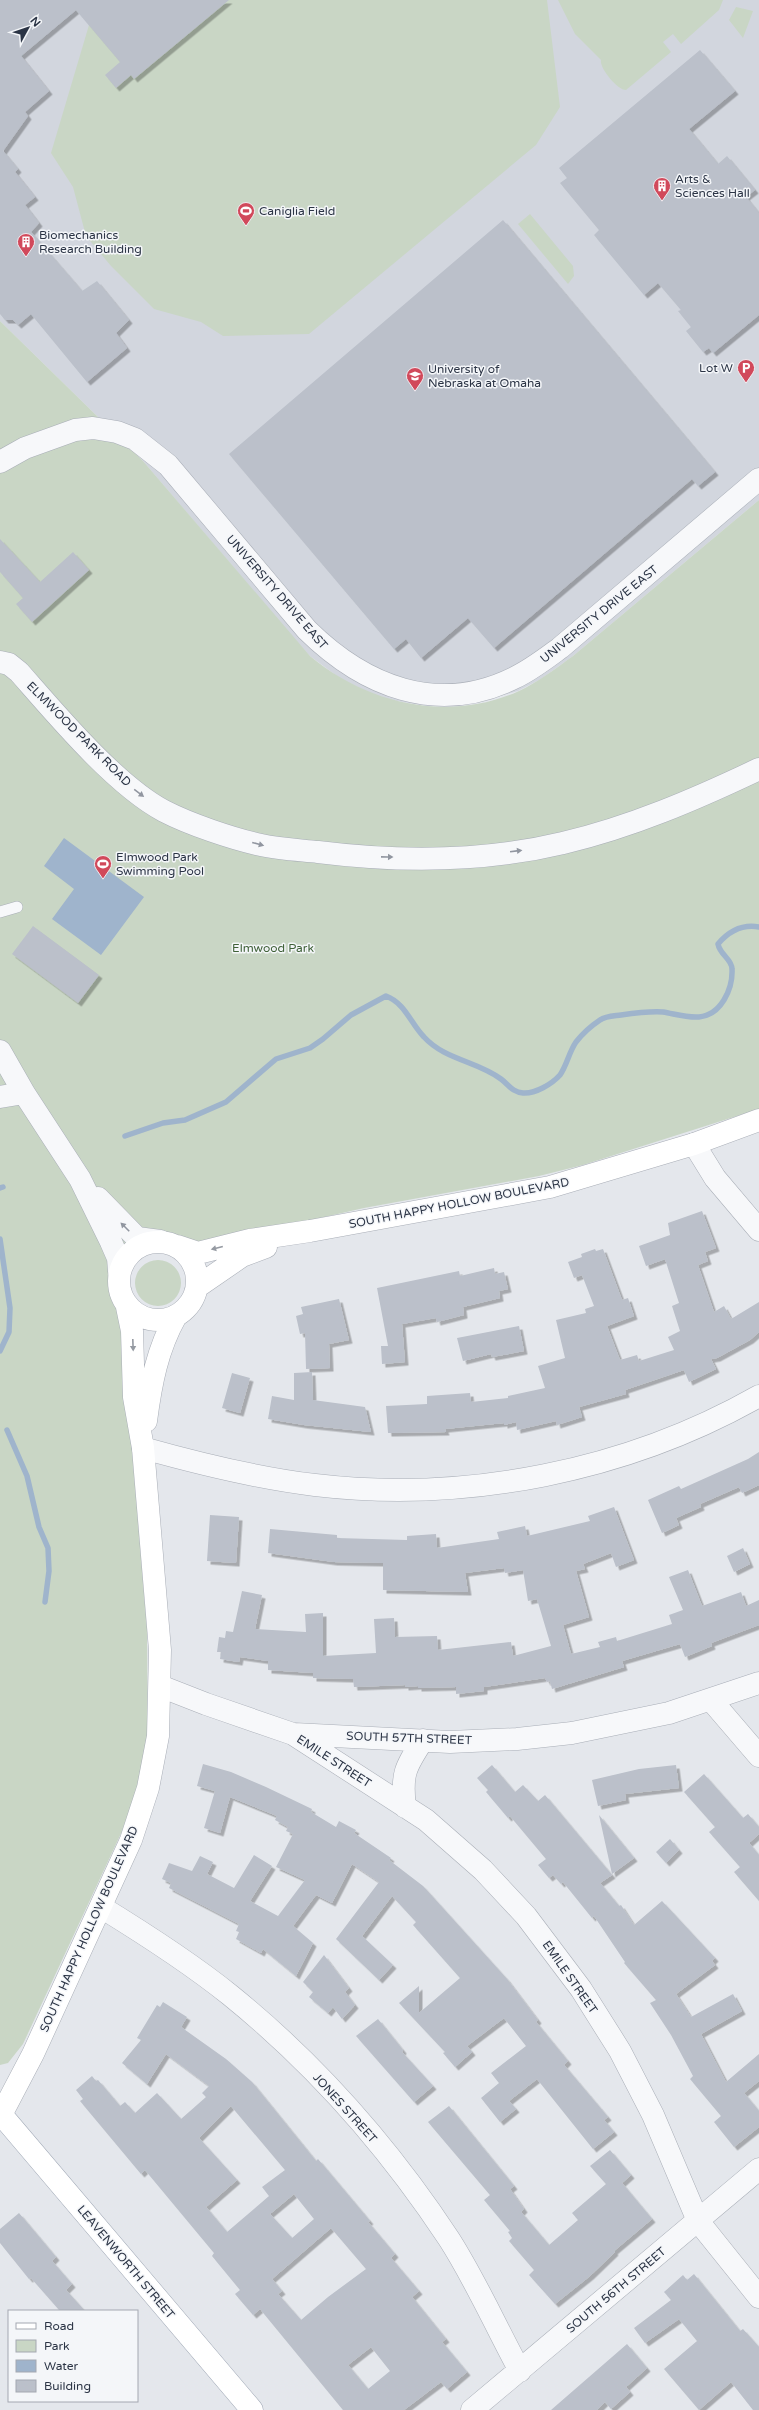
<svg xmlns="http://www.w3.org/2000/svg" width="759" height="2410" font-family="'Varela Round',sans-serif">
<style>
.built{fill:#d2d6de}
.green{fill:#c9d6c5}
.water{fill:#9fb4cc}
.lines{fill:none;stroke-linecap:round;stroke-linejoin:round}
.stream{stroke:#9fb4cc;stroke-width:5.5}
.building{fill:#bbc0ca;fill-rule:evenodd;filter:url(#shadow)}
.lane-casing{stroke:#a9aeb7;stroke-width:12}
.street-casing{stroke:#a9aeb7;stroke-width:23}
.secondary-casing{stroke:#a9aeb7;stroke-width:23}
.primary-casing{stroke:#a3abb8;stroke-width:23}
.lane{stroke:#f7f8fa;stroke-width:11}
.street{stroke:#f7f8fa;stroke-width:22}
.secondary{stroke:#fff;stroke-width:22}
.primary{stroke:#fff;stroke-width:22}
.oneway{fill:#9196a0}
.oneway2{fill:#959aa2}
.labels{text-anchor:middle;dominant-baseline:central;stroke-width:3;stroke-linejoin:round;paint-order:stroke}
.poi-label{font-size:12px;fill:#2b3445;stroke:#f4f6f9;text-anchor:start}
.street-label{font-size:12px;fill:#2b3445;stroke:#f4f6f9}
.park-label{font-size:12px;fill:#3f6138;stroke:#f4f6f9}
</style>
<defs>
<filter id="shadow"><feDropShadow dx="3.5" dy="3.5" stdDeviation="0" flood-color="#0004"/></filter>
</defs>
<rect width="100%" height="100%" fill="#e4e7ec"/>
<path class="built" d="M0 0H759V500L573 656 541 679 518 691 470 704 428 706 390 700 370 693 341 679 310 656 291 635 143 461 0 321Z"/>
<path class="green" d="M118 0H547L560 107 536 145 309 334 223 336 201 322 154 309 111 266 86 236 73 187 51 153 89 25Z
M558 0H723L719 10 681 44 673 34 663 42 671 52 626 90C617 90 599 67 601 60L575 34Z
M736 7 753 11 743 38 729 20Z
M530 214 573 266 574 276 568 284 518 224Z
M0 321 143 461 310 656C367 704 449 723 519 691 538 682 555 669 573 656L759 500V1109L583 1165 539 1176 364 1208 205 1244 146 1232 110 1256 112 1270 110 1295 125 1328 128 1400 147 1628 148 1755 124 1827 23 2044 8 2063 0 2065Z
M135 1283a23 23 0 1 1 46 0a23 23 0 1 1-46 0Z"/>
<path class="water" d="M64 838 144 897 101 955 52 919 74 889 44 866Z"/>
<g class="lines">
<path class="stream" d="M125 1136 163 1123 185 1120 226 1102 276 1059 310 1048 323 1039 351 1015 386 996C405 1003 411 1024 424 1037 445 1060 477 1061 501 1079 509 1085 512 1092 523 1093 535 1094 552 1084 560 1075 567 1065 569 1052 576 1042 583 1033 591 1026 600 1020 606 1016 615 1016 621 1015 635 1013 649 1011 663 1012 675 1014 687 1018 699 1017 721 1015 733 989 732 969 732 959 720 955 718 944 729 931 742 924 759 927
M0 1188 3 1187
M0 1239 10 1308 9 1332 0 1351
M7 1430 27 1476 39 1527 48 1548 49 1571 45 1602"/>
</g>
<path class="building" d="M0 0H229L134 79 131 75 116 88 105 75 120 62 76 10 21 56 49 91 25 112 28 116 3 151 18 169 15 172 35 197 25 205 39 223 31 232 82 291 97 281 129 320 116 333 127 348 87 382 31 314 18 325 13 320H5L0 314Z
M700 50 735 91 689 129 718 164 727 156 755 190 746 197 759 213V315L713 353 709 348 703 352 686 331 691 327 678 311 681 310 658 283 644 295 594 235 599 230 560 183 567 178 559 168Z
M503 220 715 472 698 486 692 479 494 648 468 618 421 658 406 639 394 649 229 454Z
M0 539 40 582 73 552 89 570 32 622 16 604 23 598 0 572Z
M33 926 99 975 78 1003 12 954Z
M702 1211 716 1248 705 1252 708 1261 698 1265 714 1312 724 1306 731 1319 759 1302V1332L750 1340 717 1358 711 1359 716 1369 689 1382 684 1370 625 1390 626 1394 579 1407 582 1417 557 1425 556 1421 517 1430 516 1422 504 1425V1423L445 1429 446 1432 388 1433 386 1406 427 1404V1396L470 1393 471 1402 508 1398V1396L545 1388 538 1366 565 1358 556 1320 586 1313 585 1309 594 1306 582 1275 574 1278 568 1262 582 1257 581 1254 595 1249 596 1251 603 1249 622 1300 628 1298 634 1316 607 1326 620 1360 637 1355 639 1361 674 1350 668 1337 680 1331 672 1306 679 1303 665 1259 646 1266 639 1246 670 1235 668 1223Z
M494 1268 495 1274 504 1272 508 1289 499 1291 500 1298 463 1307 464 1315 437 1322 436 1318 402 1324 405 1362 382 1364 381 1346H388L377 1288 459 1271 460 1276Z
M339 1299 349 1340 329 1344 330 1368 306 1369 305 1333 300 1334 296 1316 303 1314 301 1307Z
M519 1326 524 1351 492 1357 491 1354 463 1361 457 1338Z
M312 1372 313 1400 365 1407 371 1432 304 1425 268 1419 272 1396 294 1400V1373Z
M232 1373 250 1378 240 1413 222 1408Z
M759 1452V1485L742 1493 739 1487 700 1504 701 1507 676 1518 679 1525 662 1533 648 1500 679 1486 681 1489 748 1459Z
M614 1507 634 1560 616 1567 611 1553 583 1564 585 1569 576 1571 589 1617 563 1625 571 1654 600 1647 598 1642 616 1637 617 1641 672 1624 669 1615 683 1610 669 1577 688 1570 702 1606 741 1592 746 1606 759 1600V1625L711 1643 712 1646 685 1657 680 1644 622 1661 624 1667 552 1689 550 1681 547 1682 545 1678 484 1687V1691L456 1694V1687L418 1688V1686L405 1687V1685L354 1687 353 1679 313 1678V1673L268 1670V1661L240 1657 239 1662 220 1659 221 1652H217L219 1637 225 1638 226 1631 233 1632 242 1591 262 1595 255 1629 306 1632 305 1614 323 1613V1656L376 1653 374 1619 394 1618 395 1637 437 1636 438 1650 511 1642 513 1656 551 1646 537 1599 528 1601 523 1570 505 1573 504 1568 465 1573 468 1592 383 1590V1563L334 1562 268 1553 270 1529 337 1535V1538L407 1540V1536L436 1534 437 1548 499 1539 497 1532 525 1526 527 1536 590 1521 588 1516Z
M210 1515 239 1517 236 1563 207 1561Z
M743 1548 750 1564 734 1572 727 1556Z
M203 1764 231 1772 266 1787 312 1809 311 1812 336 1827 339 1821 356 1830 354 1833 391 1858 389 1860 423 1886 507 1979 538 2020 536 2022 568 2061 564 2065 608 2117 604 2120 614 2132 593 2149 537 2079 509 2101 516 2109 500 2122 481 2098 499 2083 491 2073 526 2046 504 2018 467 2046 472 2052 455 2067 443 2053 445 2052 399 2003 419 1986V2013L460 1978 413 1925 416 1922 392 1896 362 1936 393 1965 379 1980 336 1939 379 1882 352 1864 332 1903 316 1895 293 1926 313 1943 296 1976 263 1949 261 1953 236 1939 239 1932 236 1931 239 1924 169 1888 171 1883 162 1879 169 1863 192 1871 200 1856 213 1862 207 1874 234 1888 254 1855 272 1866 250 1901 278 1916 305 1880 276 1867 293 1834 286 1831 288 1827 275 1820 277 1816 230 1797 220 1833 204 1828 215 1791 197 1786Z
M492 1765 515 1792 523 1785 538 1801 545 1795 612 1875 600 1883 619 1906 621 1905 634 1925 662 1901 715 1958 712 1961 715 1965 676 1994 691 2017 733 1994 742 2011 701 2034 726 2082 759 2054V2081L744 2093 759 2111V2127L734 2147 714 2122 721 2116 690 2079 693 2076 671 2035 650 2003 656 2000 624 1963 625 1962 594 1916 592 1918 563 1882 561 1884 553 1875 549 1878 538 1865 546 1859 510 1816 508 1818 486 1792 488 1790 477 1778Z
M676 1765 679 1788 625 1794 626 1800 598 1806 592 1780 639 1769Z
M704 1774 743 1818 748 1814 759 1827V1834L749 1843 759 1855V1901L734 1872 740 1867 709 1832 715 1827 684 1792Z
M599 1815 634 1858 612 1874Z
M670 1839 679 1850 666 1863 656 1852Z
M324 1955 349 1988 345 1992 355 2005 342 2019 333 2007 328 2013 309 1997 313 1992 303 1982Z
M163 2002 187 2017 181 2027 226 2059 252 2082 316 2161 318 2159 370 2221 368 2222 395 2254 391 2258 419 2291 412 2297 446 2339 442 2342 467 2372 447 2389 441 2382 404 2410H343L260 2309 253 2315 235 2294 240 2290 212 2256 214 2253 145 2170 141 2174 80 2101 83 2099 76 2090 92 2076 96 2081 98 2080 120 2106 125 2102 135 2113 157 2093 181 2119 206 2097 202 2093 209 2086 166 2054 147 2084 122 2063 141 2040 137 2038 157 2005 160 2007ZM231 2106 285 2170 262 2187 269 2196 227 2232 206 2207 237 2180 199 2138ZM294 2194 314 2219 292 2238 270 2214ZM331 2228 366 2269 328 2297 301 2320 278 2294 282 2291 272 2279ZM371 2347 390 2371 368 2389 348 2365Z
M378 2019 403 2050 402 2052 433 2086 414 2102 356 2036Z
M449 2106 514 2186 510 2189 524 2209 521 2212 549 2245 578 2220 572 2213 606 2184 590 2166 610 2150 631 2175 622 2183 652 2219 614 2251 615 2252 590 2276 555 2304 529 2275 534 2270 509 2241 512 2238 508 2232 510 2231 484 2200 490 2195 428 2122Z
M19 2213 56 2257 52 2261 72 2284 66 2290 85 2311H60L31 2278 29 2279 0 2243V2229Z
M694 2274 740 2331 743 2329 759 2347V2410H753L731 2382 699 2410 664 2369 697 2341 679 2319 645 2343 634 2328 671 2300 664 2292 683 2275 687 2280Z
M627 2344 647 2368 626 2387 630 2392 611 2409 605 2402 597 2410H551Z"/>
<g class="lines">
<defs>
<path id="lane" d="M0 912 17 907"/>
<path id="street" d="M0 462 25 448 75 430 93 428 117 432 135 439 168 465 307 630C364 686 437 716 514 678 531 670 545 659 560 648L759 479
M0 662 9 664 19 672C56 714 115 785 164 811 189 824 233 839 261 845 279 849 299 850 318 852 398 862 484 862 563 843 631 827 696 799 759 769
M0 1051 24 1093 80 1179 111 1242 118 1258 119 1271
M0 1097 24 1093
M694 1144 715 1178 759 1230
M98 1198 137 1238 160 1241
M143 1448C200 1464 256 1478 315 1485 466 1503 627 1471 759 1396
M160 1686 206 1704 293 1734 426 1820 483 1870 526 1916 581 1989 620 2051 653 2115 698 2221 759 2297
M711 1700 759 1756
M294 1734 450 1742 517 1739 572 1733 669 1713 759 1683
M405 1807C401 1775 405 1767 423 1740
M101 1907C145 1934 189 1962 230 1995 314 2063 389 2148 449 2239 476 2281 496 2327 520 2371
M472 2410 759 2169"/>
<path id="secondary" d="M119 1281a39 39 0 1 1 78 0a39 39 0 1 1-78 0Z
M177 1246 198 1253 250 1240 310 1231 550 1187 694 1144 759 1120
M197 1287 242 1256 266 1247
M146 1421C151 1383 157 1350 176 1316
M1 2115 33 2054 131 1840 148 1788 158 1736 160 1650 143 1448 134 1397 132 1331 127 1307"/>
<path id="primary" d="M0 2113 252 2410"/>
</defs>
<use href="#lane" class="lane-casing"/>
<use href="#street" class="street-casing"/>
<use href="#secondary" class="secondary-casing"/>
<use href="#primary" class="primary-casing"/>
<use href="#lane" class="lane"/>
<use href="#street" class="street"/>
<use href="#secondary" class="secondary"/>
<use href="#primary" class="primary"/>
</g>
<defs><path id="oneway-solid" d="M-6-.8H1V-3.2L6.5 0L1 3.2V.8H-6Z"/></defs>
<g class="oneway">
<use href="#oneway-solid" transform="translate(139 793) rotate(37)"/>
<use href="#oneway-solid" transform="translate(258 844) rotate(15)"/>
<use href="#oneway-solid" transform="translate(516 851) rotate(-7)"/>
<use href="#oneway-solid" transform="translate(387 857) rotate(1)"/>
<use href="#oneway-solid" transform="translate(125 1227) rotate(-135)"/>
</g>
<g class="oneway2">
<use href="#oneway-solid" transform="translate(217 1248) rotate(166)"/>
<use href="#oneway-solid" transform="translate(133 1345) rotate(88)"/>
</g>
<defs>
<symbol id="building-pin" viewBox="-11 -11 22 30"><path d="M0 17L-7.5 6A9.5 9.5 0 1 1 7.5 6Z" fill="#d1495b" stroke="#f4f6f9"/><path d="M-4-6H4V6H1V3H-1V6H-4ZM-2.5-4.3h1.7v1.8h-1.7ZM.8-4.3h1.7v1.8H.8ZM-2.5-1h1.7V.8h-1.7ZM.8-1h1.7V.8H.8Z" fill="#fff"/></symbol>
<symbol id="stadium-pin" viewBox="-11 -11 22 30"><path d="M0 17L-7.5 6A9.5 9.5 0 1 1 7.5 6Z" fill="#d1495b" stroke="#f4f6f9"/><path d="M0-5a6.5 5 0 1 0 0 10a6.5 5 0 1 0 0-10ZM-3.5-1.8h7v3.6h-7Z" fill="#fff"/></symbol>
<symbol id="parking-pin" viewBox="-11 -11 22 30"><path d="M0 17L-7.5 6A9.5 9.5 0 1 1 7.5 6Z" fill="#d1495b" stroke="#f4f6f9"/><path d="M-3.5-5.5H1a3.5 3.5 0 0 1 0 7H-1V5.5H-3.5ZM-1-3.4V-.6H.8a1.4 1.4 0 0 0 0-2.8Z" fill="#fff"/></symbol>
<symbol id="university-pin" viewBox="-11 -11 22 30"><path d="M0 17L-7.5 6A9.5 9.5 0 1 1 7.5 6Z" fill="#d1495b" stroke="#f4f6f9"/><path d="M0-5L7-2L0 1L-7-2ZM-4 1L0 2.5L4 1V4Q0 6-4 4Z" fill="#fff"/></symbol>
</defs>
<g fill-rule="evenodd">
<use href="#building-pin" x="652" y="176" width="20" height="27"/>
<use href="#stadium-pin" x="236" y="201" width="20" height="27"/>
<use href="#building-pin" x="16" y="232" width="20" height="27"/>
<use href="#parking-pin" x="736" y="358" width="20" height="27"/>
<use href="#university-pin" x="405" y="366" width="20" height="27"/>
<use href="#stadium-pin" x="93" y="854" width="20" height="27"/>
</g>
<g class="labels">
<g class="poi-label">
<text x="675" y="179">Arts &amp;<tspan x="675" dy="14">Sciences Hall</tspan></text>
<text x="259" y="211">Caniglia Field</text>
<text x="39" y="235">Biomechanics<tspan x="39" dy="14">Research Building</tspan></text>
<text x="733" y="368" text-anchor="end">Lot W</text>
<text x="428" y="369">University of<tspan x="428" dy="14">Nebraska at Omaha</tspan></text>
<text x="116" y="857">Elmwood Park<tspan x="116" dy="14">Swimming Pool</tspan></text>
</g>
<g class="street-label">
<text transform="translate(277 592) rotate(49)">UNIVERSITY DRIVE EAST</text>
<text transform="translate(599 614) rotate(-39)">UNIVERSITY DRIVE EAST</text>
<text transform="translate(79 734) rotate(45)">ELMWOOD PARK ROAD</text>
<text transform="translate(459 1203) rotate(-11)">SOUTH HAPPY HOLLOW BOULEVARD</text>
<text transform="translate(409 1738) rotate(2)">SOUTH 57TH STREET</text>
<text transform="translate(334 1761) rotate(33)">EMILE STREET</text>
<text transform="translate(89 1929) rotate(-66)">SOUTH HAPPY HOLLOW BOULEVARD</text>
<text transform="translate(570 1977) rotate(55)">EMILE STREET</text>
<text transform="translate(345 2108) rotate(48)">JONES STREET</text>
<text transform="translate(126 2262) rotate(50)">LEAVENWORTH STREET</text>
<text transform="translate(616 2290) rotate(-40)">SOUTH 56TH STREET</text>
</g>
<g class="park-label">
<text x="273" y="948">Elmwood Park</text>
</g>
</g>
<rect x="8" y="2310" width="130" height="92" fill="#f4f6f9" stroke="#a4a8b1"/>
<rect x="16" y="2323" width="20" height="6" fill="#ffffff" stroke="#a4a8b1"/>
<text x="44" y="2330" font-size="12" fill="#2b3445">Road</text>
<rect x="16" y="2340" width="20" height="12" fill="#c9d6c5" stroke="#a4a8b1"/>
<text x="44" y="2350" font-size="12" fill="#2b3445">Park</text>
<rect x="16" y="2360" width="20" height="12" fill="#9fb4cc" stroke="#a4a8b1"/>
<text x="44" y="2370" font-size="12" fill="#2b3445">Water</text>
<rect x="16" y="2380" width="20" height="12" fill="#bbc0ca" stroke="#a4a8b1"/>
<text x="44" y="2390" font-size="12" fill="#2b3445">Building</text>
<g transform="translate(28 28) rotate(50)" stroke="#f4f6f9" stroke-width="3" paint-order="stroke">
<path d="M0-3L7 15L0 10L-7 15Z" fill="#2b3445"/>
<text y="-6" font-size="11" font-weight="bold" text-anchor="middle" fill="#2b3445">N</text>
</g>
</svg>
